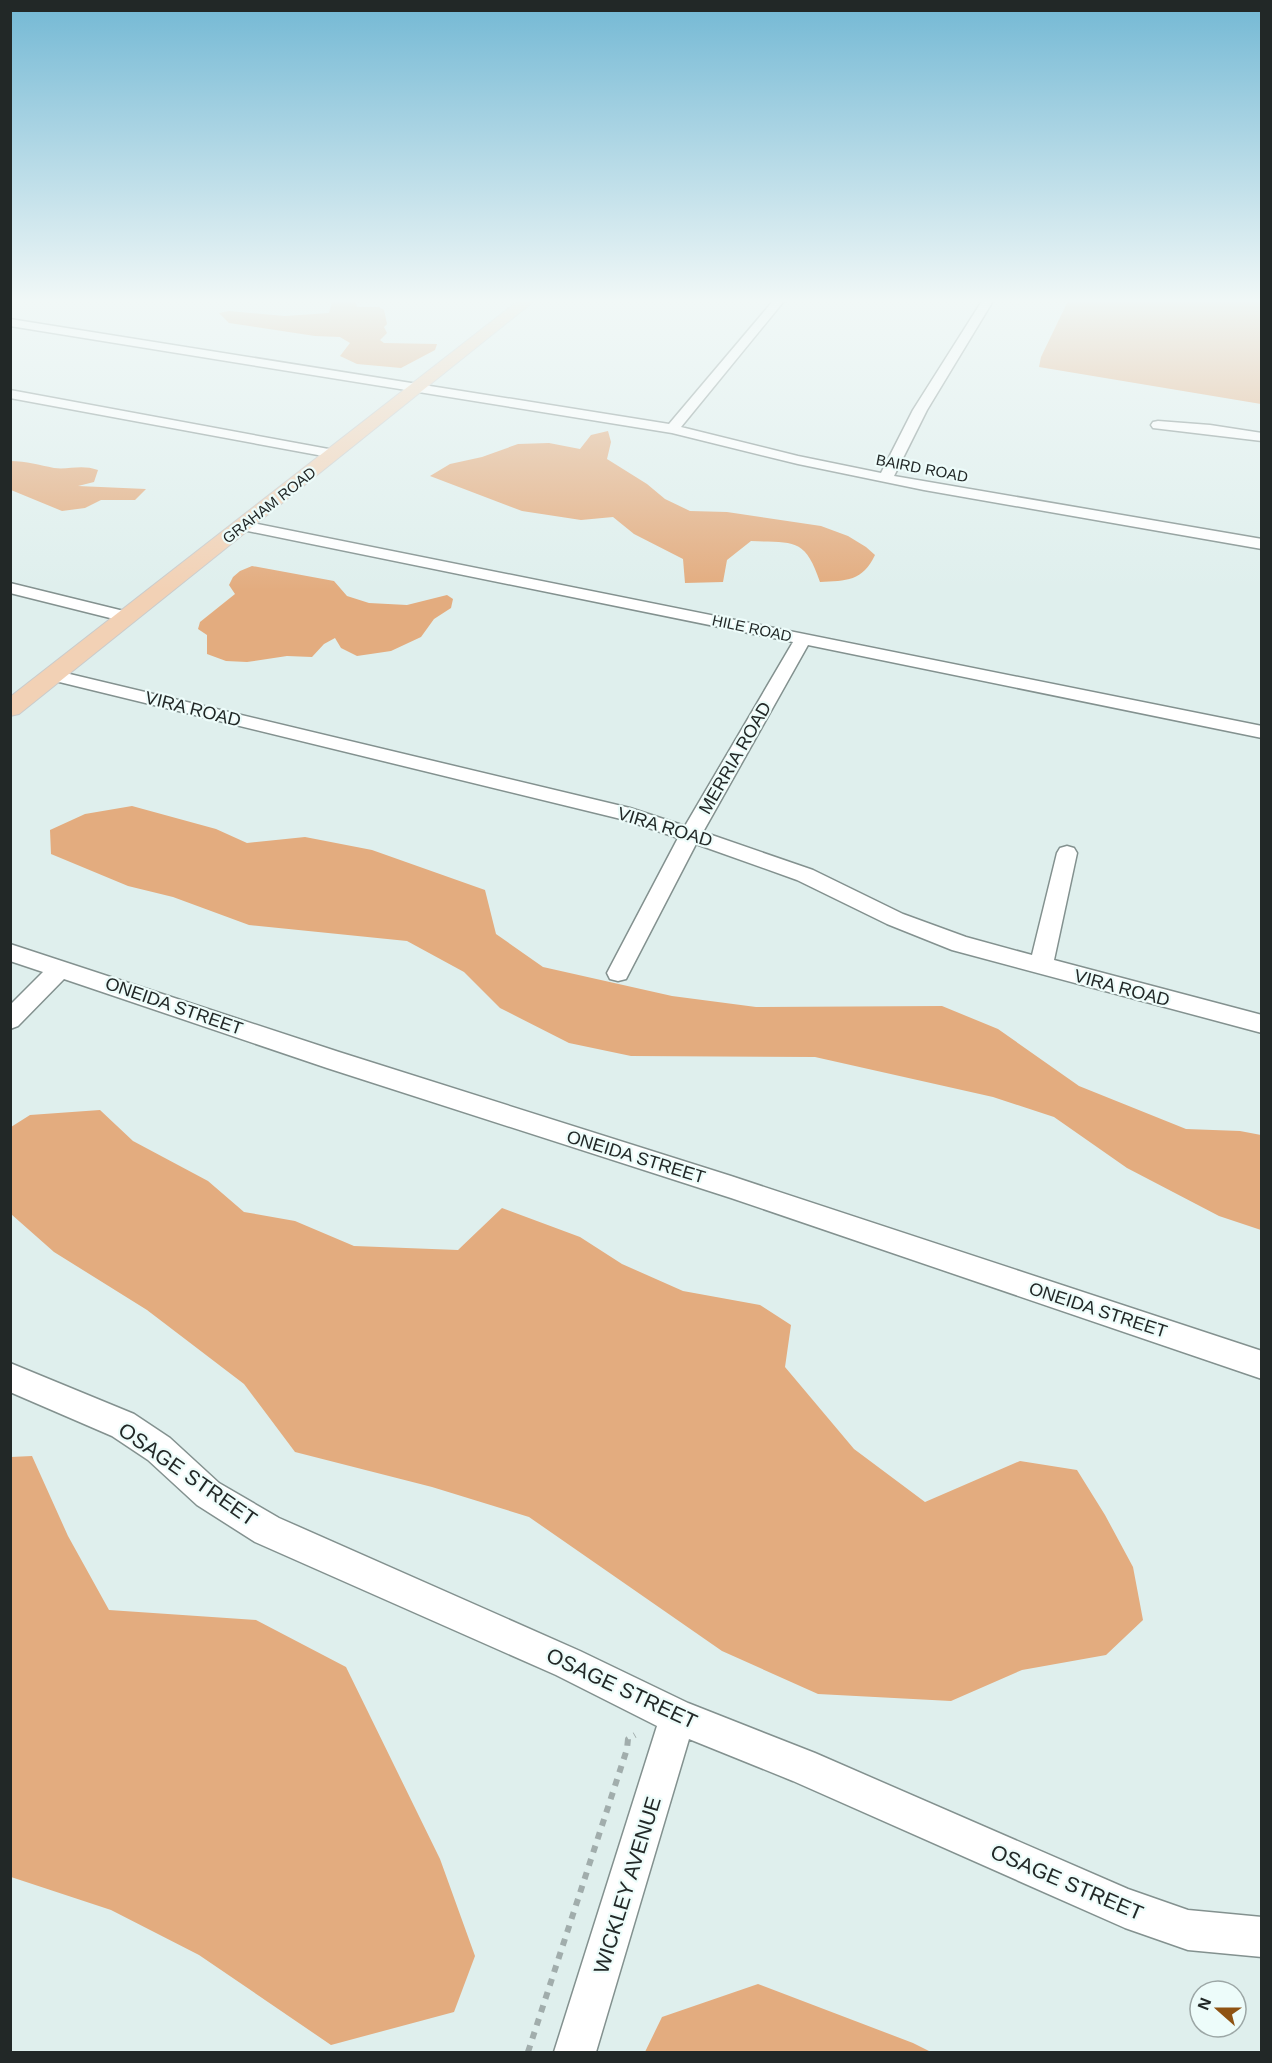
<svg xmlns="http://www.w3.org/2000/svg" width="1272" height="2063" font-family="Helvetica,sans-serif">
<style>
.forest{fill:#e3ac7f}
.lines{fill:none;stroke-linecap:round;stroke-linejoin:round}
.minor-casing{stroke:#83918f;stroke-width:3}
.major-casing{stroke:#cacbcb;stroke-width:2}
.path{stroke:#a1adac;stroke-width:6;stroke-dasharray:7 7;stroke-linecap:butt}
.minor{fill:#fff;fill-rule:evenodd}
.major{fill:#f2d1b5;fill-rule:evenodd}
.labels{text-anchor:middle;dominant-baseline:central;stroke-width:4.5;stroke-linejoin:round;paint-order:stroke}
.far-street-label{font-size:15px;fill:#222827;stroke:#edfcfa}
.street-label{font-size:18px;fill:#222827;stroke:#edfcfa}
.near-street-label{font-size:21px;fill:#222827;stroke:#edfcfa}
</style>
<rect width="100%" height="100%" fill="#dfefed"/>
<path class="forest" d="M332 301H355L357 307H379L384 310 387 324 384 327 387 333 380 340 384 343 437 344 435 350 401 368 357 364 340 356 350 343 340 337 315 336 229 323 219 313 229 311 285 316 329 313Z
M1068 301H1261V404L1039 367 1041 357Z
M608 431 611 442 607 459 647 484 665 499 690 511 727 512 821 526 848 536 866 547 875 555C863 581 846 581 820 582 805 537 794 543 751 541L727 560 723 582 685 583 683 559 634 534 613 517 581 520 522 511 430 476 450 464 482 457 518 444 549 443 580 449 591 435Z
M10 461C27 461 39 465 54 468 69 470 81 464 98 470L94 482 78 486 146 489 135 500H101L85 508 62 511 11 490Z
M252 566 334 581 347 596 369 603 407 605 447 595 453 599 451 608 434 619 421 637 391 651 357 656 341 648 335 638 324 644 312 657 287 656 247 662 226 661 207 654V635L198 629 200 622 235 594 229 585 233 577 240 571Z
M132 806 216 829 247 843 305 837 372 850 485 890 496 934 543 967 672 996 756 1007 942 1006 998 1029 1079 1086 1186 1129 1240 1131 1261 1135V1230L1219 1216 1127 1168 1054 1117 993 1097 815 1057 631 1056 569 1043 500 1008 464 972 407 941 249 925 173 897 128 886 51 854 50 830 85 814Z
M100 1110 133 1141 208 1181 244 1212 295 1221 354 1246 458 1250 502 1208 580 1237 622 1264 683 1291 760 1305 791 1325 785 1367 854 1449 925 1502 1020 1461 1077 1470 1105 1515 1133 1567 1143 1620 1106 1655 1022 1670 951 1701 818 1694 722 1651 529 1517 432 1487 295 1452 244 1384 147 1310 54 1252 11 1214V1127L30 1115Z
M32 1456 68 1536 109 1610 256 1620 346 1667 440 1859 475 1956 454 2012 331 2045 199 1955 111 1910 11 1877V1457Z
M758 1984 913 2043 931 2052H645L662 2017Z"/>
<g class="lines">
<defs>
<path id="minor" d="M773 301H784L681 427 798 456 881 473 913 410 982 301H993L927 410 894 476 1262 539V549L924 490 798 464 672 433 10 326V319L669 424Z
M10 390 334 450 341 454 334 458 10 398Z
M1158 421 1210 425 1262 433V441L1153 428 1151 425 1153 422Z
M243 521 1262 726V738L808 645 703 832 813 870 903 914 966 937 1032 955 1057 853 1060 848 1067 846 1074 848 1077 853 1054 960 1262 1015V1033L952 950 887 924 797 880 696 844 626 979 618 981 610 979 607 973 678 838 625 820 47 679 44 675 47 671 53 670 630 808 685 826 793 642 238 529 235 526 238 523Z
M10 583 132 613 134 617 126 622 10 593Z
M10 944 339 1052 731 1176 1262 1351V1379L731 1198 327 1068 64 979 18 1026 10 1029V1005L43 972 10 961Z
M10 1363 134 1414 170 1438 219 1483 279 1518 580 1651 688 1703 815 1753 1128 1889 1188 1910 1262 1917V1957L1188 1950 1125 1928 793 1781 689 1739 596 2052H554L657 1726 556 1675 255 1542 197 1505 148 1460 112 1436 10 1392Z"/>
<path id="major" d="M518 301H534L19 714 10 716V697Z"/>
</defs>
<use href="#minor" class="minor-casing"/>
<use href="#major" class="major-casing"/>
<path class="path" d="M528 2052 627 1749 628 1739 635 1735"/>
<use href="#minor" class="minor"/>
<use href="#major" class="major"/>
</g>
<linearGradient id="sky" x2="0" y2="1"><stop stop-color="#73b8d4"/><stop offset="0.51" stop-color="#f1f8f7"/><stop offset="1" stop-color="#f1f8f7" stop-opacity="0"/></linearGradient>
<rect width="1272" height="590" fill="url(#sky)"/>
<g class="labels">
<g class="far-street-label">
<text transform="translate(922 468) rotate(11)">BAIRD ROAD</text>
<text transform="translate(269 505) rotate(-38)">GRAHAM ROAD</text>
<text transform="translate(752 628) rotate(12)">HILE ROAD</text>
</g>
<g class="street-label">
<text transform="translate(193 709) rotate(14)">VIRA ROAD</text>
<text transform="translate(735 758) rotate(-60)">MERRIA ROAD</text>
<text transform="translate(665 827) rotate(17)">VIRA ROAD</text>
<text transform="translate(1122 988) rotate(15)">VIRA ROAD</text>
<text transform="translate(174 1006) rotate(19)">ONEIDA STREET</text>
<text transform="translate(636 1157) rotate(17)">ONEIDA STREET</text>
<text transform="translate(1098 1310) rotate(18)">ONEIDA STREET</text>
</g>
<g class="near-street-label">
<text transform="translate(188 1474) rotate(35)">OSAGE STREET</text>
<text transform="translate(622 1688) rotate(25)">OSAGE STREET</text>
<text transform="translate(1067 1882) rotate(23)">OSAGE STREET</text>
<text transform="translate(627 1885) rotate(-73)">WICKLEY AVENUE</text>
</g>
</g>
<rect width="1272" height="2063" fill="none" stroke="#222827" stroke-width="24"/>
<g transform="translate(1218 2009) rotate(291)"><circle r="28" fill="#edfcfa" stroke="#9ca7a6" stroke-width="1.5"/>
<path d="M0-4.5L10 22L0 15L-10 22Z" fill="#8f5313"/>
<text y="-9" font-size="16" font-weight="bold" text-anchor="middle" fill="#222827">N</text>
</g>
</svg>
